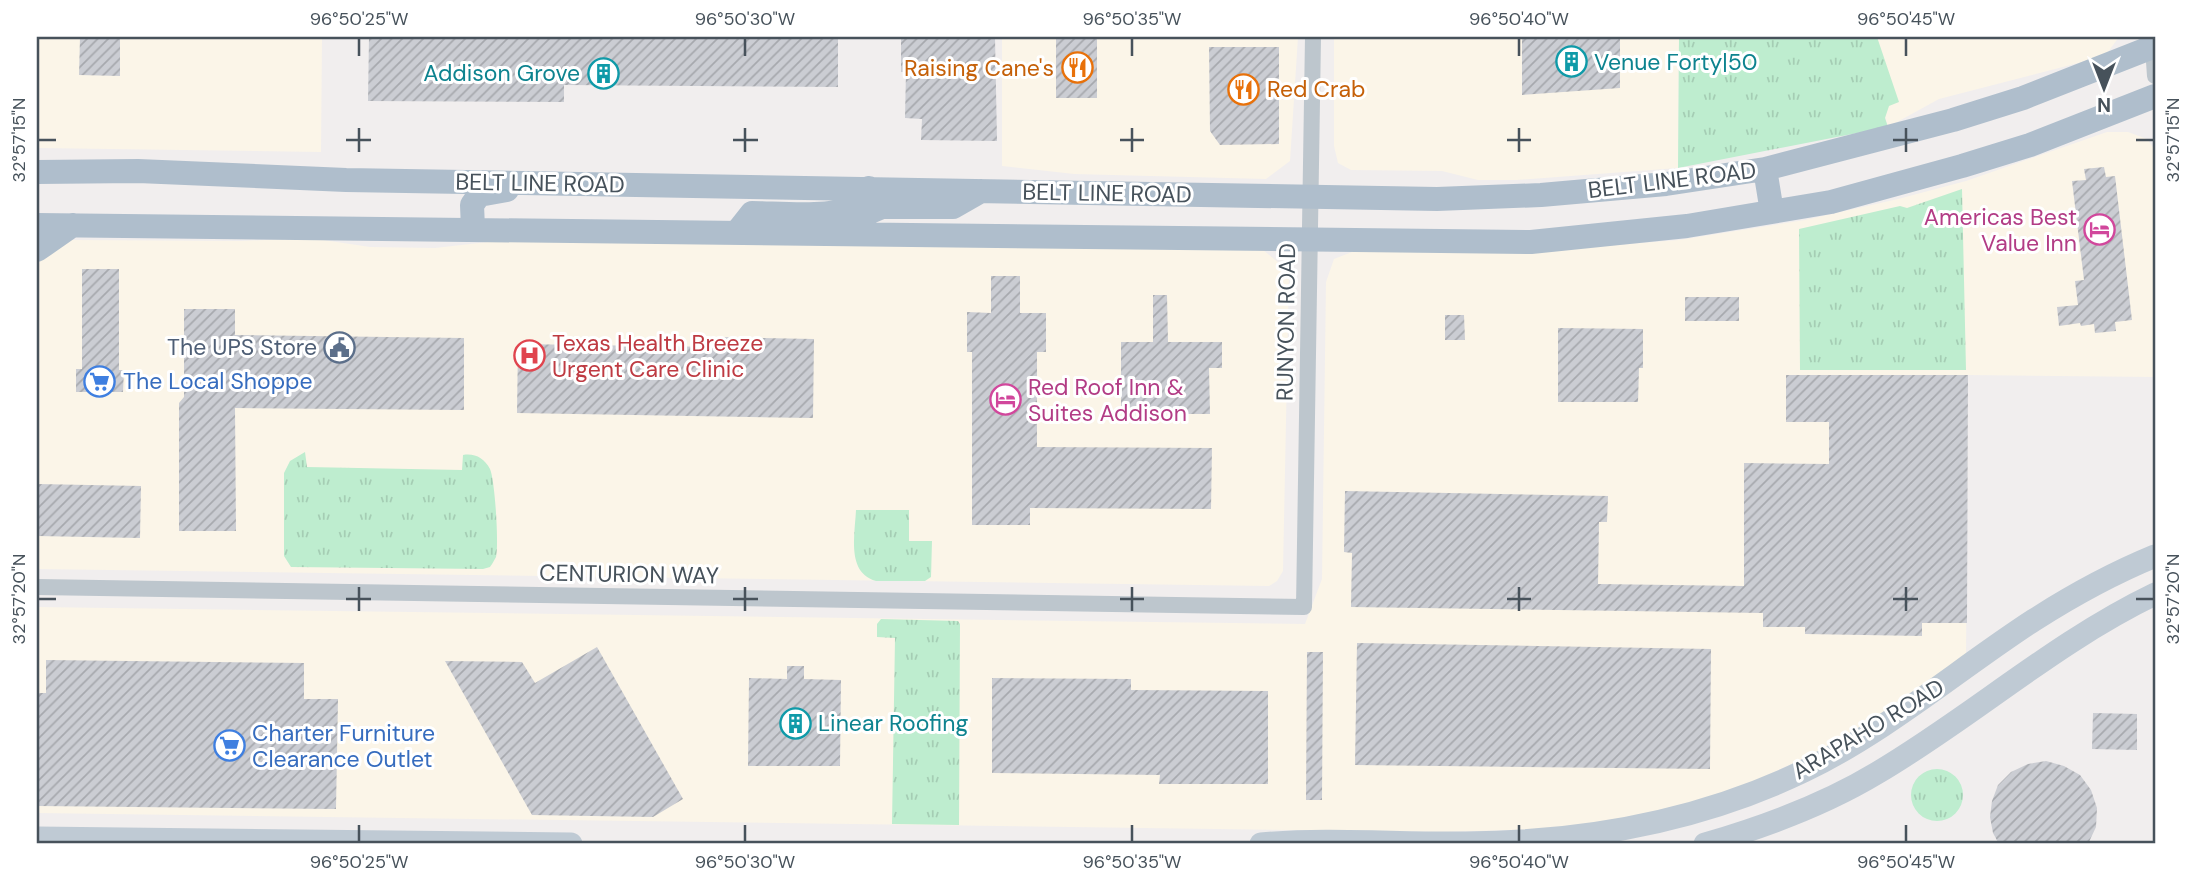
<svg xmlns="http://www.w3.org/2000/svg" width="2192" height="881" font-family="'DM Sans',sans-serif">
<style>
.commercial{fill:#fbf5e8}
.grass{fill:url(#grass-tufts)}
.building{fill:url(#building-hatch)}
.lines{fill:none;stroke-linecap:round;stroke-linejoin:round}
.street{stroke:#bdc6cd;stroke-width:16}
.secondary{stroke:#bfcad4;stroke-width:23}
.primary{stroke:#afbecc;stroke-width:24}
.ticks{fill:none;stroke:#47525b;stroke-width:2.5}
.labels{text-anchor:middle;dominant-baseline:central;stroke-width:6;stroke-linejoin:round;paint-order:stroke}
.culture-label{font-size:23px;fill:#0d838f;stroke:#fff;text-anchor:start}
.food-label{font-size:23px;fill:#c56008;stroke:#fff;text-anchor:end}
.street-label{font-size:23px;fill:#47525b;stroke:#fff}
.hotel-label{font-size:23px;fill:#b23c85;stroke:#fff;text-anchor:end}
.health-label{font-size:23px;fill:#be3a42;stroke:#fff;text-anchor:start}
.service-label{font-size:23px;fill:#4e5e75;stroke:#fff;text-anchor:end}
.shop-label{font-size:23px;fill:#366cbe;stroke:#fff;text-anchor:start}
.neatline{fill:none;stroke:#47525b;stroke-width:2.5}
.ticks-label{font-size:18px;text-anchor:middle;fill:#47525b}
</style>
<defs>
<pattern id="grass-tufts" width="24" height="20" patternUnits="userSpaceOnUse" patternTransform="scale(1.75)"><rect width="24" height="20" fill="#beedcf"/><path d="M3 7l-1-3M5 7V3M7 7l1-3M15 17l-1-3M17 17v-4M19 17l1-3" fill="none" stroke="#a5cdb4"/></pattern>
<pattern id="building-hatch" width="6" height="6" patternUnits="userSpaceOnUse" patternTransform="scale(1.75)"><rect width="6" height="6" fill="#cbcdd3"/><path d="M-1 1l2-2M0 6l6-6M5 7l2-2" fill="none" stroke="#a7a9ae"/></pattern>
</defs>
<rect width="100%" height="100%" fill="#f1eeee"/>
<path class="commercial" d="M37 37H322L321 152 38 148Z
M1002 37H1298L1290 161 1266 179 1074 174 1002 166Z
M1334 37H1679L1678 168 1516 180H1478L1442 171 1351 170 1338 163 1334 146Z
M1862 37H2119L2105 56 1939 99 1888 127Z
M2107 132H2128L2147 139 2155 150V377L1968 375 1966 655 1846 738 1749 784 1709 798 1621 819 1546 829 1445 832 37 813V607L1305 624 1322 579 1326 282 1334 259 1352 252H1530L1679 240 1805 220 1898 199 1966 181Z
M310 238 370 247 435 248 505 240 1263 250 1289 271 1283 571 1277 581 1269 586 37 569V256L70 240 241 241Z"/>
<path class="grass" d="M1679 37H1877L1899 102 1889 106 1885 118 1888 127 1678 168Z
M1962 189 1966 370H1800L1799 229 1900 206 1907 208Z
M305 452 307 467 462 470 463 455C475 453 484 458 490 469 495 480 499 545 496 557 495 559 491 566 490 567L483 569 291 567 284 556V473L290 461Z
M856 510H909V541H932L931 577 925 581H876C846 573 855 534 856 510Z
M881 619 958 621 960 624 959 825 892 824 895 638 877 637V624Z
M1911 795a26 26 0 1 1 52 0a26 26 0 1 1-52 0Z"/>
<path class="building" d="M80 37H120V76L79 75Z
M369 37H838V87L564 85V102L368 101Z
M901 37H995L997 141 921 140 922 119 905 118 906 72H901Z
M1056 37H1097V98H1056Z
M1522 37H1620V88L1522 95Z
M1209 47H1279V144L1220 145 1210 131Z
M2104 167 2106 177 2115 176 2132 320 2115 322 2116 331 2095 333 2094 324 2081 326 2080 323 2059 326 2057 307 2078 305 2075 281 2084 280 2072 181 2086 180 2084 169Z
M82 269H119V370H124L123 392H76V369H82Z
M991 276H1020V313H1046V352H1037V447L1212 448 1211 509 1030 508V525H972V352H967V312L991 313Z
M1153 295H1167L1168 342H1222V368H1209L1210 414H1121V342H1153Z
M1685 297H1739V321H1685Z
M184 309H235V335L464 338V410L235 408 236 531H179V403L184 397Z
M1445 315H1464L1465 340H1445Z
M1558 328 1643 329V368H1639L1638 402H1558Z
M720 337 814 339 813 418 517 413 518 344 719 347Z
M1786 375H1968L1967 623H1922V636L1805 634V627H1763V613L1351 607 1352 553 1344 552 1345 491 1608 496 1607 522H1599L1598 584 1744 586V463L1829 464V422H1786Z
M37 484 141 486 140 538 37 536Z
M1357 643 1711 649 1710 769 1355 765Z
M597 647 683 799 653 817 532 815 445 661 522 662 535 683Z
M1307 652H1323L1322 800H1306Z
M46 660 304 663V699H338L336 809 37 806V693H46Z
M787 666H804V679L841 680 840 766H748L749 678 787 679Z
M992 678 1131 679V690L1268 691V784H1159L1160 775 992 773Z
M2093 713 2137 714V750L2092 749Z
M2046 761 2064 766 2080 775 2091 790 2097 808 2096 827 2088 844H1999L1993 833 1990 817 1992 801 1998 785 2011 772 2028 764Z"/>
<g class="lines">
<path class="street" d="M2153 47 2155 76
M37 587 1304 607 1313 37"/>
<path class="secondary" d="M37 838 571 844
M1261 844C1329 838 1398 844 1466 843 1582 842 1700 821 1804 771 1887 731 1957 670 2034 620 2070 597 2116 572 2155 556
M1705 844C1764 827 1824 805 1877 773 1972 717 2055 642 2155 594"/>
<path class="primary" d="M1765 169 1772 212
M37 172 138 171 346 180 1437 199 1541 195 1666 184 1765 169 1953 120 2023 98 2155 46
M37 225 1531 242 1687 226 1831 202 1962 166 2030 145 2155 96
M473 228 472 205 479 195 507 190
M737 232 752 213C776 213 829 218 850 208 857 204 864 194 869 188
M851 232 861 216 882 207H953L981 191
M37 250 73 225"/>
</g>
<path class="ticks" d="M359 38V56M745 38V56M1132 38V56M1519 38V56M1906 38V56M359 128V152M745 128V152M1132 128V152M1519 128V152M1906 128V152M38 140H56M346 140H371M733 140H758M1120 140H1144M1507 140H1531M1893 140H1918M2136 140H2154M359 587V611M745 587V611M1132 587V611M1519 587V611M1906 587V611M38 599H56M346 599H371M733 599H758M1120 599H1144M1507 599H1531M1893 599H1918M2136 599H2154M359 825V842M745 825V842M1132 825V842M1519 825V842M1906 825V842"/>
<defs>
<symbol id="building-ring" viewBox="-11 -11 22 22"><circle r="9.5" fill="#fff" stroke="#0f9aa8" stroke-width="1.5"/><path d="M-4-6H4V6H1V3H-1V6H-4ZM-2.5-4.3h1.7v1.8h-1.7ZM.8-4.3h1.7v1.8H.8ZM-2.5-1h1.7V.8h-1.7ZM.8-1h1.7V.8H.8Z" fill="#0f9aa8"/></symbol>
<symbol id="restaurant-ring" viewBox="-11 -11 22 22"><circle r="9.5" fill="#fff" stroke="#e8710a" stroke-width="1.5"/><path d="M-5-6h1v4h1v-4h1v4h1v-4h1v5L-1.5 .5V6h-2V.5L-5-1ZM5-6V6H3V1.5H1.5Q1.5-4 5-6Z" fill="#e8710a"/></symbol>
<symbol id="hotel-ring" viewBox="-11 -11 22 22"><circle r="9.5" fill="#fff" stroke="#d1479c" stroke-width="1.5"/><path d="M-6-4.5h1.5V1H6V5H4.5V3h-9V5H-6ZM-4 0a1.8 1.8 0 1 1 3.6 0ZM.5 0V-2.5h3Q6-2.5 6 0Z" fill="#d1479c"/></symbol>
<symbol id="civic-ring" viewBox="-11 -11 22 22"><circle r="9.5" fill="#fff" stroke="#5c6f8a" stroke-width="1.5"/><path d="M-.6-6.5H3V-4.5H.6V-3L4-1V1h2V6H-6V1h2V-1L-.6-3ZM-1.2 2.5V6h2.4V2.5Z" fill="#5c6f8a"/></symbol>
<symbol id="hospital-ring" viewBox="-11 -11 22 22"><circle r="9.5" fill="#fff" stroke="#e0444e" stroke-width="1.5"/><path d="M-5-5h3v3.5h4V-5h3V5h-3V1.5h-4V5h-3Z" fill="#e0444e"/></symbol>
<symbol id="supermarket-ring" viewBox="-11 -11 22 22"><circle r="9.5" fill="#fff" stroke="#3f7fe0" stroke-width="1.5"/><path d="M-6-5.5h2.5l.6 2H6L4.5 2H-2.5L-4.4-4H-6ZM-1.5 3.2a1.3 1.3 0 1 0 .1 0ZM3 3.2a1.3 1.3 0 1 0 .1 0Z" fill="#3f7fe0"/></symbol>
</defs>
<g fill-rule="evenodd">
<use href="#building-ring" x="1554" y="44" width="35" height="35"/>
<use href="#restaurant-ring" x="1060" y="50" width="35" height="35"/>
<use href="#building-ring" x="586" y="56" width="35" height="35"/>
<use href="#restaurant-ring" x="1226" y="72" width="35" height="35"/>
<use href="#hotel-ring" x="2082" y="212" width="35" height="35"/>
<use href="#civic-ring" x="322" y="330" width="35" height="35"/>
<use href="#hospital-ring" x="512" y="338" width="35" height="35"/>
<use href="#supermarket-ring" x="82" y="364" width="35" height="35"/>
<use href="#hotel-ring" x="988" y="382" width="35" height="35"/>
<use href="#building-ring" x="778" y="706" width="35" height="35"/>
<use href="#supermarket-ring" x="212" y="728" width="35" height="35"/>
</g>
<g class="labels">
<g class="culture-label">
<text x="1594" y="62">Venue Forty|50</text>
<text x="580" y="73" text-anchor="end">Addison Grove</text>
<text x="818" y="723">Linear Roofing</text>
</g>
<g class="food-label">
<text x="1054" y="68">Raising Cane's</text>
<text x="1267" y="89" text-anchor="start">Red Crab</text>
</g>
<g class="street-label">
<text transform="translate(1672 180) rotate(-7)">BELT LINE ROAD</text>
<text transform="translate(540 183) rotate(1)">BELT LINE ROAD</text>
<text transform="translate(1107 193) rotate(1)">BELT LINE ROAD</text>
<text transform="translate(1286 322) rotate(-89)">RUNYON ROAD</text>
<text transform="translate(629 574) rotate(1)">CENTURION WAY</text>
<text transform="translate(1868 729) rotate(-31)">ARAPAHO ROAD</text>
</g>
<g class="hotel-label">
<text x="2077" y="217">Americas Best<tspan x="2077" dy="26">Value Inn</tspan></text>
<text x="1028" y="387" text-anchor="start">Red Roof Inn &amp;<tspan x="1028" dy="26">Suites Addison</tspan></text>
</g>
<g class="health-label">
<text x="552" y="343">Texas Health Breeze<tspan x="552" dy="26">Urgent Care Clinic</tspan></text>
</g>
<g class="service-label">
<text x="317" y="347">The UPS Store</text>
</g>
<g class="shop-label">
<text x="123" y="381">The Local Shoppe</text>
<text x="252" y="733">Charter Furniture<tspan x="252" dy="26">Clearance Outlet</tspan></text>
</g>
</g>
<rect width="2192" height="881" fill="none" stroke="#ffffff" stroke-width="77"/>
<g transform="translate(2104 88) rotate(180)" stroke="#ffffff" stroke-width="5" paint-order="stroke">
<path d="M0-5L12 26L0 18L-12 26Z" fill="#47525b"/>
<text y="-10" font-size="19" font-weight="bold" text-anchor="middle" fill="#47525b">N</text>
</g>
<rect x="38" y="38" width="2116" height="804" class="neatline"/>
<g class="ticks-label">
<text x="359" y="25">96°50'25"W</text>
<text x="745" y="25">96°50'30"W</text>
<text x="1132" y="25">96°50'35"W</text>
<text x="1519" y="25">96°50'40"W</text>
<text x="1906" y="25">96°50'45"W</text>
<text transform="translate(2173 140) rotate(-90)" y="6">32°57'15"N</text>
<text transform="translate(19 140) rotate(-90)" y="6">32°57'15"N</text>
<text transform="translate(2173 599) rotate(-90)" y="6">32°57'20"N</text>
<text transform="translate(19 599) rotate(-90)" y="6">32°57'20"N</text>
<text x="359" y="868">96°50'25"W</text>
<text x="745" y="868">96°50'30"W</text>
<text x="1132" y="868">96°50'35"W</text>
<text x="1519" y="868">96°50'40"W</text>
<text x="1906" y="868">96°50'45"W</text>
</g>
</svg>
